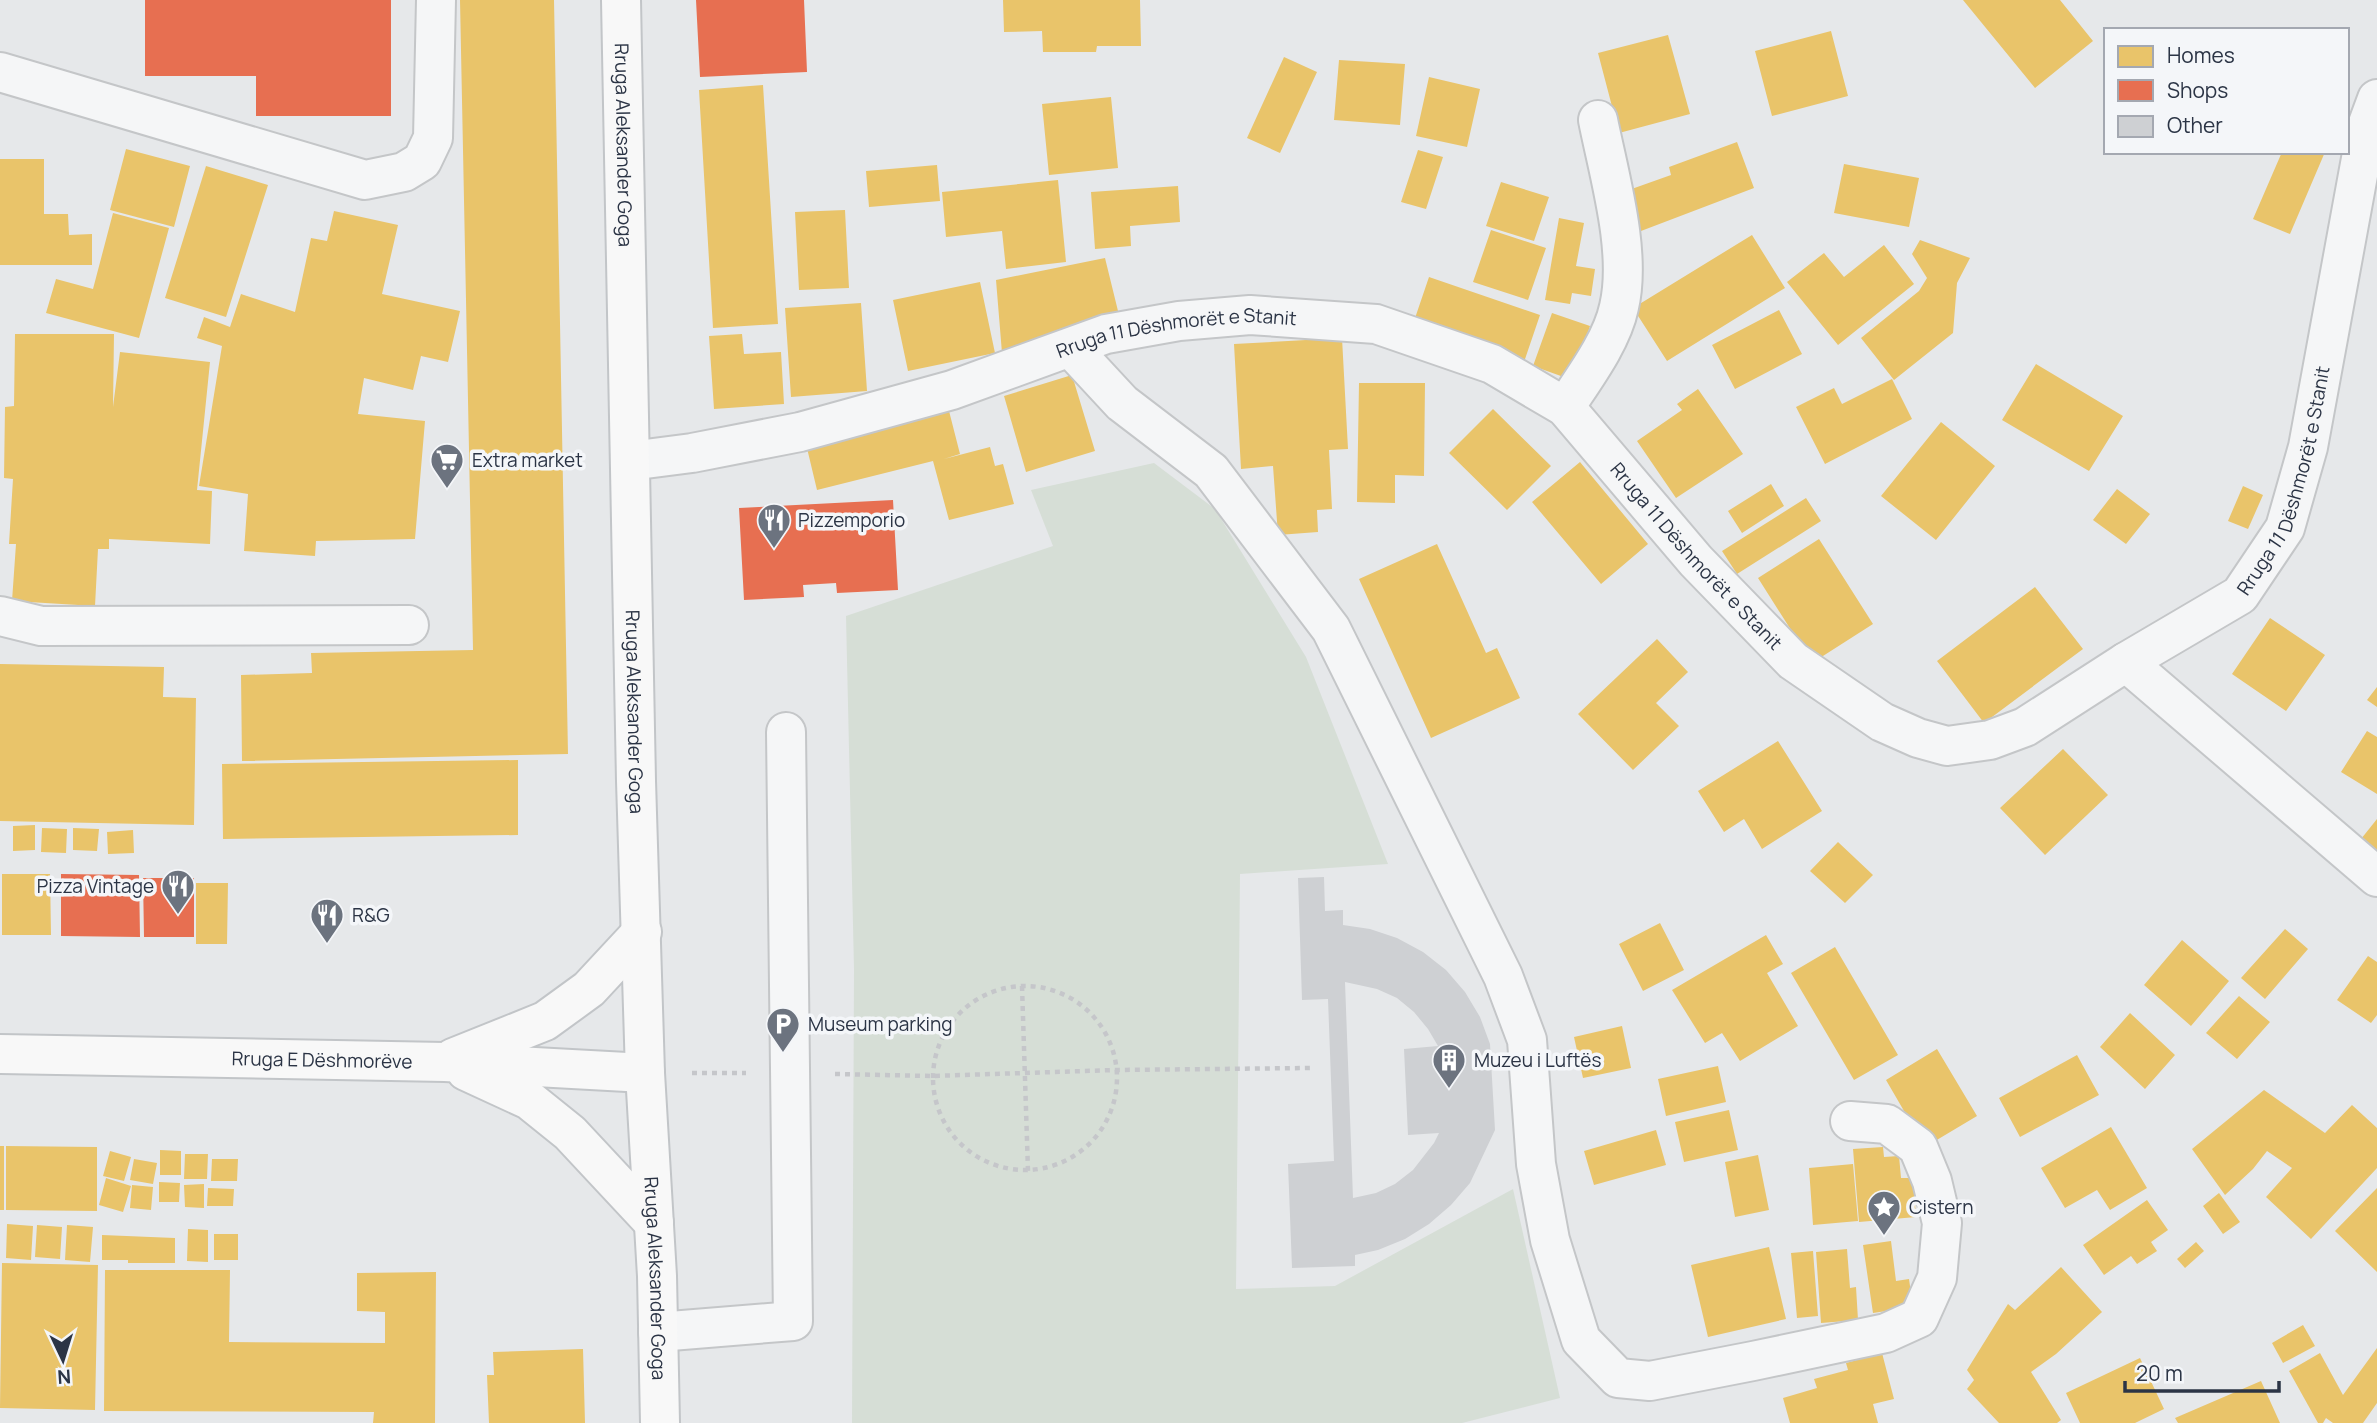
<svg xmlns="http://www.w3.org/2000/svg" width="2377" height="1423" font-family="Manrope,sans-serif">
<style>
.green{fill:#d6ded6}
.homes{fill:#e9c46a}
.shops{fill:#e76f51}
.building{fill:#ced0d3;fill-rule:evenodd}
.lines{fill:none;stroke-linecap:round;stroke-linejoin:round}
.minor-casing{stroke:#c4c6c8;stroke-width:42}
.major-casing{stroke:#c2c5c8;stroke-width:42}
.path{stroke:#c5c6ca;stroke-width:4.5;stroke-dasharray:5 5;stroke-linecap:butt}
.minor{stroke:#f5f6f7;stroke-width:38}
.major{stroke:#f8f8f8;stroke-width:38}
.labels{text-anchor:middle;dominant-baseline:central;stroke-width:7;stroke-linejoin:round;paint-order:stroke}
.street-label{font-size:19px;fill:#2b3445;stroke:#f4f6f9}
.poi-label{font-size:19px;fill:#2b3445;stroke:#f4f6f9;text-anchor:start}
</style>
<rect width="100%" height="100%" fill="#e6e8ea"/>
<path class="green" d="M1154 463 1215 509 1306 657 1388 864 1240 874 1236 1289 1335 1286 1513 1189 1560 1398 1462 1423H852L854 969 846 616 1053 546 1031 490Z"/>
<path class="homes" d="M460 0H554L568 754 242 761 241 675 312 673 311 653 473 650Z
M1003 0H1140L1141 46H1097L1096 52H1043L1042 31 1004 32Z
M1963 0H2060L2093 41 2035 88Z
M1831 31 1848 96 1772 116 1755 51Z
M1668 35 1690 114 1619 133 1598 53Z
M1284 57 1317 72 1280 153 1247 138Z
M1339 60 1405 64 1400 125 1334 120Z
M1429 77 1480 89 1467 147 1416 136Z
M763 85 778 324 713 328 699 90Z
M1111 97 1118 168 1049 175 1042 104Z
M1737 142 1754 188 1641 231 1626 191 1671 175 1669 167Z
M126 149 190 166 174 227 110 210Z
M1418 150 1443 157 1426 209 1401 202Z
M2282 152H2325L2290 234 2253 219Z
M0 159H44V214H68L69 235 92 234V265H0Z
M1844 164 1919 178 1909 227 1834 213Z
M937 165 940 201 869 207 866 171Z
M206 166 268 185 226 317 165 298Z
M1058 180 1066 262 1006 269 1002 231 946 237 942 192Z
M1501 182 1549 197 1534 241 1486 226Z
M1178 186 1180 222 1130 226 1131 246 1095 249 1091 192Z
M845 210 849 288 799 290 795 212Z
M334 211 398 225 382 294 460 311 448 362 421 356 413 390 364 378 358 414 425 421 415 539 316 541 315 556 244 551 248 494 199 486 222 346 197 338 204 317 230 327 241 294 295 312 311 238 327 241Z
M113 213 169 228 139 338 46 313 56 279 93 289Z
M1559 218 1584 223 1576 266 1595 269 1591 296 1572 293 1570 304 1545 300Z
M1491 230 1546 248 1528 300 1473 282Z
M1752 235 1785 288 1667 361 1633 308Z
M1920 240 1970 258 1957 283 1953 333 1894 380 1861 338 1919 291 1927 278 1912 254Z
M1884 245 1914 284 1838 345 1787 282 1824 253 1844 277Z
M1105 258 1118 311 1002 353 996 280Z
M1429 277 1540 315 1524 362 1413 324Z
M980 282 995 353 908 371 893 300Z
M861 303 867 391 791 397 785 308Z
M1779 310 1802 354 1735 389 1712 345Z
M1552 313 1590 326 1572 380 1533 366Z
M15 334H114L113 407 120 352 210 362 197 490 212 491 210 544 109 539V549H98L95 606 12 601 16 544H9L13 479 4 478 5 407 14 406Z
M742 334 744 354 781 352 784 404 714 409 709 336Z
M1342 338 1348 449 1329 450 1332 509 1317 510 1318 532 1278 535 1273 466 1241 469 1234 344Z
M2036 364 2123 416 2089 471 2002 420Z
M1072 375 1095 451 1026 472 1004 396Z
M1892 379 1912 419 1825 464 1796 407 1834 388 1842 404Z
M1359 383H1425L1424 476 1395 475V503L1357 502Z
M1698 389 1743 454 1676 498 1637 441 1682 410 1677 404Z
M948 407 960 454 944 459 990 447 995 466 1003 464 1014 504 949 520 933 461 817 490 806 444Z
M1493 409 1551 466 1507 510 1449 453Z
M1941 422 1995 466 1936 540 1881 496Z
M1580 462 1648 544 1601 584 1532 502Z
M1771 484 1784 506 1742 533 1728 511Z
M2243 486 2263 495 2248 529 2228 521Z
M2117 489 2150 514 2126 544 2093 520Z
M1806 498 1821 521 1737 574 1722 551Z
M1819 539 1873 624 1812 663 1758 578Z
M1437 544 1486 653 1497 648 1520 698 1431 738 1359 579Z
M2035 587 2083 649 1984 723 1937 661Z
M2270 618 2325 655 2286 711 2232 674Z
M1657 639 1688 672 1656 703 1679 726 1633 770 1578 714Z
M0 664 164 667 163 697 196 698 194 825 0 821Z
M2377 687V707L2367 700Z
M2367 731 2377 737V794L2341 772Z
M1778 741 1822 811 1762 849 1744 819 1724 832 1698 791Z
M2063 749 2108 795 2045 855 2000 808Z
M518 760V835L223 839 222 764Z
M2377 819V867L2353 849Z
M35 825V850L13 851V826Z
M42 828 67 829 66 853 41 852Z
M73 828 99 829 97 851 73 850Z
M133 830 134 853 108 854 107 832Z
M1838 842 1873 875 1845 903 1810 871Z
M2 874H50L51 935H2Z
M196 883H228L227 944H196Z
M1660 923 1684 970 1643 991 1619 944Z
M2285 929 2308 949 2265 999 2241 978Z
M1766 935 1783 964 1767 973 1798 1026 1740 1061 1722 1033 1705 1043 1672 990Z
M2182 940 2229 981 2191 1026 2144 985Z
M1835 947 1898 1055 1854 1080 1791 973Z
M2368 956 2377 962V1015L2371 1023 2337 1000Z
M2239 996 2270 1022 2237 1059 2206 1033Z
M2130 1013 2175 1055 2145 1089 2100 1047Z
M1622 1026 1631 1068 1583 1078 1574 1037Z
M1937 1049 1977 1116 1925 1147 1886 1080Z
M2077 1055 2099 1095 2020 1137 1999 1098Z
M1718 1066 1726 1102 1666 1116 1658 1079Z
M2264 1090 2325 1133 2352 1105 2377 1128V1168L2311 1239 2266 1197 2292 1168 2267 1151 2253 1169 2225 1195 2192 1149Z
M1729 1110 1738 1150 1684 1162 1675 1122Z
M2111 1127 2147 1188 2110 1210 2097 1190 2065 1208 2041 1168Z
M1656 1130 1666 1165 1594 1185 1584 1151Z
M0 1146H4V1210H0Z
M6 1146 97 1147V1211L6 1210Z
M1883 1147 1884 1157 1899 1156 1901 1178H1913L1916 1217 1859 1222 1853 1149Z
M160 1150 181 1151V1175H160Z
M110 1151 131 1157 124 1181 103 1176Z
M185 1154H208L207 1179H184Z
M1758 1155 1769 1210 1735 1217 1725 1162Z
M134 1159 157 1163 153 1184 130 1180Z
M212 1159H238L237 1181H211Z
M1853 1164 1858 1221 1813 1225 1809 1168Z
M106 1178 131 1186 123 1212 99 1205Z
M159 1182 180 1183 179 1202H159Z
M204 1184V1208L185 1207 184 1185Z
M132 1185 153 1187 151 1210 130 1208Z
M208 1188 234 1189 233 1206H207Z
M2377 1188V1272L2335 1231Z
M2219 1193 2240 1222 2223 1234 2203 1206Z
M2147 1200 2168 1230 2151 1242 2157 1251 2137 1264 2131 1256 2104 1275 2083 1245Z
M7 1224 33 1226 31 1260 6 1258Z
M37 1225 62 1227 60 1259 35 1257Z
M67 1225 93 1227 90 1262 65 1260Z
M188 1229 208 1230V1262L187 1261Z
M214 1234H238V1260H214Z
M102 1235 175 1238V1263H128V1260H102Z
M1891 1241 1896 1281 1909 1279 1913 1307 1873 1313 1863 1245Z
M2196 1242 2204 1251 2185 1268 2177 1259Z
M1769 1247 1786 1319 1708 1337 1691 1265Z
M1847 1249 1850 1288 1856 1287 1858 1320 1821 1323 1816 1252Z
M1813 1251 1818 1316 1797 1318 1791 1253Z
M2 1263 98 1265 95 1410 0 1408Z
M2061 1267 2102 1312 2056 1354 2031 1372 2061 1420 2057 1423H1999L1967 1389 1974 1380 1967 1370 2008 1304 2015 1310Z
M105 1270H230L229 1342 385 1343V1312L357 1311V1273L436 1272 435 1423H373L374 1412 104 1411Z
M2303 1325 2315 1346 2283 1363 2272 1343Z
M2377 1348V1403L2363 1423H2333L2326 1418 2323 1423H2318L2289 1371 2320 1353 2343 1395Z
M583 1349 585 1423H489L487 1375H494L493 1352Z
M1882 1353 1894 1399 1873 1404 1878 1423H1790L1783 1398 1817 1388 1814 1379 1848 1370 1846 1363Z
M2140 1358 2164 1409 2135 1423H2080L2066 1393Z
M2261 1381 2280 1423H2178L2175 1418Z"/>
<path class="shops" d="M145 0H391V116H256V76H145Z
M696 0H804L807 72 700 77Z
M893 500 898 590 837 593 836 583 803 585 804 597 744 600 739 508Z
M61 874 139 875 140 937 61 936Z
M143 878H194V937H144Z"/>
<path class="building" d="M1324 877 1325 911 1343 910V925L1370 929 1397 938 1423 952 1446 970 1465 992 1480 1017 1490 1044 1495 1130 1470 1183 1451 1205 1429 1224 1405 1239 1378 1250 1355 1255V1266L1292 1268 1288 1164 1334 1161 1328 999 1302 1000 1298 878ZM1345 982 1377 989 1397 998 1414 1012 1428 1029 1438 1046 1404 1049 1408 1135 1439 1133 1434 1143 1413 1170 1395 1184 1376 1193 1353 1198Z"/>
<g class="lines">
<defs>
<g id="minor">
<path d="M0 72 365 180 404 172 422 161 433 138 436 0"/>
<path d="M1071 348 1122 403 1211 471 1331 629 1503 976 1527 1040 1536 1164 1550 1240 1581 1340 1618 1378 1650 1381 1753 1361 1886 1333 1919 1318 1937 1278 1942 1223 1932 1181 1918 1147 1887 1124 1850 1121"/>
<path d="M1565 407C1584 378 1612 341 1619 307 1632 252 1609 175 1598 120"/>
<path id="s1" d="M630 461 692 453 800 432 952 390 1106 334 1179 321 1250 315 1376 324 1492 364 1565 407 1696 561 1793 661 1882 722 1918 738 1947 746 1990 740 2025 727 2126 662 2240 595 2285 528 2308 447 2367 126 2377 99"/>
<path d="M0 616 41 626 409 625"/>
<path d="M2126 662 2377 877"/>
<path d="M658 1332 793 1321 786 732"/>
</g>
<g id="major">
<path id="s2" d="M621 0 636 781 645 1073 657 1276 660 1423"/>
<path id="s3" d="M0 1054 445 1062 645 1073"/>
<path d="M453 1058 545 1021 589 989 642 932"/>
<path d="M466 1071 529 1100 570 1133 654 1223"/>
</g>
</defs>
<use href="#minor" class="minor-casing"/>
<use href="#major" class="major-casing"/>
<path class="path" d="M933 1078a92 92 0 1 1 184 0a92 92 0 1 1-184 0Z
M1022 986 1028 1171
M692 1073H746
M835 1074 932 1076 1116 1070 1310 1068"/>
<use href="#minor" class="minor"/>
<use href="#major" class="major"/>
</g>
<defs>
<symbol id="supermarket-pin" viewBox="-11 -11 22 30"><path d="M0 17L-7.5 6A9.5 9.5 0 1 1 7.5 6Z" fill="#6c737f" stroke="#f4f6f9"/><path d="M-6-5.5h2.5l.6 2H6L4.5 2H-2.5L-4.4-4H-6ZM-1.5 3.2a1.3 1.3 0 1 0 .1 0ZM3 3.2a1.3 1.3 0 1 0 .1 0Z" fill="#fff"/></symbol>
<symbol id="restaurant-pin" viewBox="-11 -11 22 30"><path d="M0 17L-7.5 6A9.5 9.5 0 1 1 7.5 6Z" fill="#6c737f" stroke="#f4f6f9"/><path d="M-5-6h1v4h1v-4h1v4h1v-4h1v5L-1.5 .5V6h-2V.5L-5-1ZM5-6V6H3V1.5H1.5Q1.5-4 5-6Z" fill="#fff"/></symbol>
<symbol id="parking-pin" viewBox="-11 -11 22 30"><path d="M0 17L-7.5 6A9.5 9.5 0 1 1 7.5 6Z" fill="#6c737f" stroke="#f4f6f9"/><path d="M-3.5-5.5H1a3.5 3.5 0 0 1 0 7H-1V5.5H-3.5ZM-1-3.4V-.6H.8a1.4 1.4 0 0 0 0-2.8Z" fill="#fff"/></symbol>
<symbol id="building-pin" viewBox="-11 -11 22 30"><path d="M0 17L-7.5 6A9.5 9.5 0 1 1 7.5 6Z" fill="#6c737f" stroke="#f4f6f9"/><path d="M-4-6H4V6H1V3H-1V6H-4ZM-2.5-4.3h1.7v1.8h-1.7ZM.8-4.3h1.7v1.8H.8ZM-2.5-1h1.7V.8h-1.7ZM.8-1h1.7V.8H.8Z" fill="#fff"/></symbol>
<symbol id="sight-pin" viewBox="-11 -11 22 30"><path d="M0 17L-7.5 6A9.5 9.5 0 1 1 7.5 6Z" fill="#6c737f" stroke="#f4f6f9"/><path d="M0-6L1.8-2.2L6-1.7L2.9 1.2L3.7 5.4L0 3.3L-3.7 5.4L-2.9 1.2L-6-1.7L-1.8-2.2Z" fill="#fff"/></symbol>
</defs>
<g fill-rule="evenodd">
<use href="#supermarket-pin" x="428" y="441" width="38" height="52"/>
<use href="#restaurant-pin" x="755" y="501" width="38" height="52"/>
<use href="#restaurant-pin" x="159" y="867" width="38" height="52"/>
<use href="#restaurant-pin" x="308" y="896" width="38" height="52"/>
<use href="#parking-pin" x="764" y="1005" width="38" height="52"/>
<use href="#building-pin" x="1430" y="1041" width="38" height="52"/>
<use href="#sight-pin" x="1865" y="1188" width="38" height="52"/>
</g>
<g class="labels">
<g class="street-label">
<text stroke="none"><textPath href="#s2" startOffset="145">Rruga Aleksander Goga</textPath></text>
<text stroke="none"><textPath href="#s1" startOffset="564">Rruga 11 Dëshmorët e Stanit</textPath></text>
<text stroke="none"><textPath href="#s1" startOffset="1950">Rruga 11 Dëshmorët e Stanit</textPath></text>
<text stroke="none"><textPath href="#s1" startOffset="1172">Rruga 11 Dëshmorët e Stanit</textPath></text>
<text stroke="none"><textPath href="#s2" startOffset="712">Rruga Aleksander Goga</textPath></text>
<text stroke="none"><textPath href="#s3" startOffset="322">Rruga E Dëshmorëve</textPath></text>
<text stroke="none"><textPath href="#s2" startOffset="1279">Rruga Aleksander Goga</textPath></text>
</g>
<g class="poi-label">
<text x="472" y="460">Extra market</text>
<text x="798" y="520">Pizzemporio</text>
<text x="154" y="886" text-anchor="end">Pizza Vintage</text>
<text x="352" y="915">R&amp;G</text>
<text x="808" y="1024">Museum parking</text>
<text x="1474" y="1060">Muzeu i Luftës</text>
<text x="1909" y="1207">Cistern</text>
</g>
</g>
<rect x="2104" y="28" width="245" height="126" fill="#f4f6f9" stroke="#a4a8b1" stroke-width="2"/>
<rect x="2118" y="46" width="35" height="21" fill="#e9c46a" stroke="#a4a8b1" stroke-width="2"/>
<text x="2167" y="63" font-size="21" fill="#2b3445">Homes</text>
<rect x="2118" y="80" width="35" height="21" fill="#e76f51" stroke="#a4a8b1" stroke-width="2"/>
<text x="2167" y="98" font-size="21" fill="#2b3445">Shops</text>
<rect x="2118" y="116" width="35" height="21" fill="#ced0d3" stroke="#a4a8b1" stroke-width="2"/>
<text x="2167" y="133" font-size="21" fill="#2b3445">Other</text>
<g transform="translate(63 1360) rotate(176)" stroke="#f4f6f9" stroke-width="5" paint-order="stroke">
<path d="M0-5L12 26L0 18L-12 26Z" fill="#2b3445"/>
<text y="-10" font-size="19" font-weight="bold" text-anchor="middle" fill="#2b3445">N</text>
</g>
<path d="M2125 1381v10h154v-10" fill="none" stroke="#2b3445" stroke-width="3.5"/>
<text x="2136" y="1381" font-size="21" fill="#2b3445" stroke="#f4f6f9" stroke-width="5" paint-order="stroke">20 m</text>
</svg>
